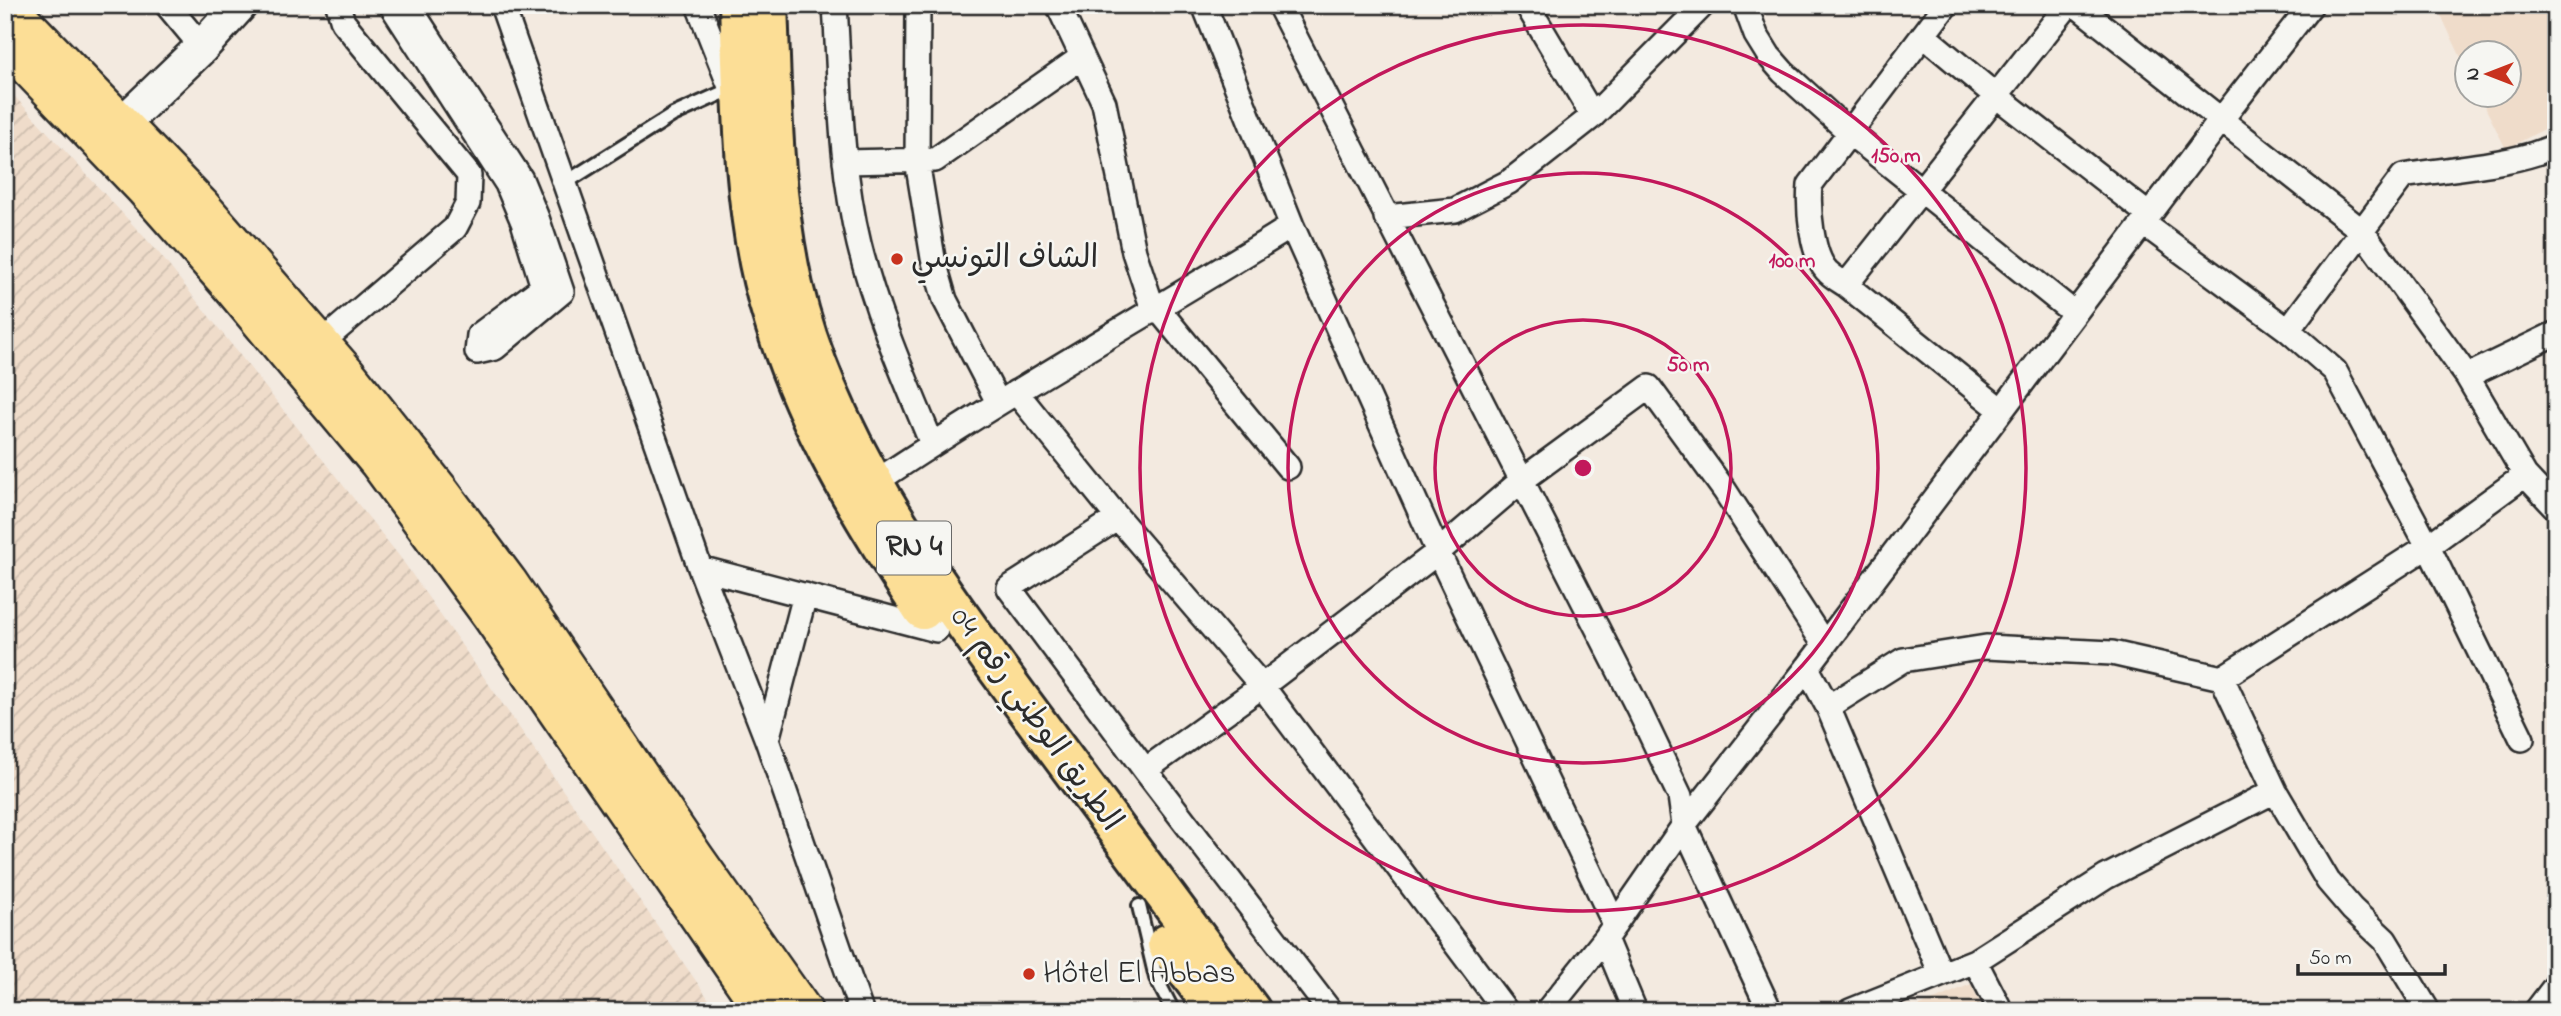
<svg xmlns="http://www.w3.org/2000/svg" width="2561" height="1016" font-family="'Indie Flower','Playpen Sans Arabic',sans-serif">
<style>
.built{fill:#efdcca}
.industrial{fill:url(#industrial-furrows)}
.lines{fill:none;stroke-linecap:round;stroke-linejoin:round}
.lane-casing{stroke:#2b2b2b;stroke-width:18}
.street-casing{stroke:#2b2b2b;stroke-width:28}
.secondary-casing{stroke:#2b2b2b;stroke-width:38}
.primary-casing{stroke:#2b2b2b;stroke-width:42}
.highway-casing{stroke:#2b2b2b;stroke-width:44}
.lane{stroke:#f6f6f2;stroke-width:12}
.street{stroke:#f6f6f2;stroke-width:23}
.secondary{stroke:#f6f6f2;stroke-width:33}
.primary{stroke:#fcde96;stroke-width:37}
.highway{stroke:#fcde96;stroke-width:38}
.ring{fill:none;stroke:#c2185b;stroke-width:3.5}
.poi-dot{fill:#c8321e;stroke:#f6f6f2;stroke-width:2.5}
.labels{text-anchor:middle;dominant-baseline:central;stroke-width:5;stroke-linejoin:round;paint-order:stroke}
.shield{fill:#f6f6f2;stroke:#686867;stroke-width:2}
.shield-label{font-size:30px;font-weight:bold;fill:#2b2b2b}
.poi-label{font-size:32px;fill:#2b2b2b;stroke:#f6f6f2;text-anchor:start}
.street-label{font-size:32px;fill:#2b2b2b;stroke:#f6f6f2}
.centre{fill:#c2185b;stroke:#f6f6f2;stroke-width:3.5}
.ring-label{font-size:21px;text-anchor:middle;font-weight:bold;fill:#c2185b;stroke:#f6f6f2;stroke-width:5;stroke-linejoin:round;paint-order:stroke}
</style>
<defs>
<pattern id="industrial-furrows" width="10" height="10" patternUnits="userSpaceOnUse" patternTransform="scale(1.75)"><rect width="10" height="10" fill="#efdcca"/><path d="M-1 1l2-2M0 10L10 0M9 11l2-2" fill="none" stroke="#cdbdae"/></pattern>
</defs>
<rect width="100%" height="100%" fill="#f3eae0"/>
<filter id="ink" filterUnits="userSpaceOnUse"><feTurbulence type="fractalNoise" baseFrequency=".0143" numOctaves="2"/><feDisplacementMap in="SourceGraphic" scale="14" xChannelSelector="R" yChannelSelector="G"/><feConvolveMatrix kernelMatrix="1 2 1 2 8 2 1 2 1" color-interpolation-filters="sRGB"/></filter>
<g filter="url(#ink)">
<path class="built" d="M2436 5H2556V123L2506 149 2479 95 2508 94V52H2466V68Z
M1971 984 1984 1011H1908Z"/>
<path class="industrial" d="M5 86 158 252 400 557 717 1011H5Z"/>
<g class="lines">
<defs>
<path id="lane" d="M565 183 673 115 731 89
M1139 906 1156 978 1173 1011"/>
<path id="street" d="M167 5 202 47
M391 5 507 184 523 222 543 287 479 335 477 352 495 348 562 292 537 218 521 179 408 5
M502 5 700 568 767 740 861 1011
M698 5 733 94
M835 5C840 84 840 166 859 244 876 313 905 379 932 444
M918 5 917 161 933 258 945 300 998 402
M1058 5 1104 103 1134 252 1154 312
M1204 5 1292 226 1438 552 1615 925
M1279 5 1639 710 1680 796 1684 825 1770 1011
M1527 5 1593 116
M1745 5 1756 35 1769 56 1783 72 1850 133 2074 313
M2076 5 2362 231 2467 376 2525 475 2556 508
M1923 35 1995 95 2149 215
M845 162 935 160 1082 57
M1386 217 1455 210 1509 182 1593 116 1703 5
M2143 223 2288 330 2335 371 2428 546 2522 739
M1846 285C1840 281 1833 277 1828 272 1811 256 1808 207 1810 185L1946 5
M1158 309 1288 467
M2288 330 2403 176C2445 169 2521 164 2556 145
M321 343 455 228 468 203 469 175 343 22 338 5
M2467 376 2556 333
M1016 392 1118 518 1262 686 1506 1011
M2001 410 1846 285 2068 5
M874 483C1010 392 1153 312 1292 226
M1118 518 1009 588 1145 770 1330 1011
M700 568 936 630
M1807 668 1828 707 1941 974
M1828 707 1903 660 1986 647 2112 653 2222 678
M767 740 805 595
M1145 770 1262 686 1438 552 1521 481 1649 387 1725 491 1824 644
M1605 939 1635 1011
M1975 961 2001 1011
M1547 1011 1605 939 1684 825 1807 668 2221 120 2311 5
M1850 1011 1975 961 2106 877 2275 791
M2428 1011 2385 940 2352 909 2328 881 2275 791 2222 678 2428 546 2525 475
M2536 1011 2556 985"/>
<path id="secondary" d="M103 142 202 47 240 5"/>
<path id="primary" d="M7 5 200 205 347 374 440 491 508 582 695 858 803 1011
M5 43 145 189 230 285 379 463 490 614 764 1011"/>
<path id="highway" d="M739 5C743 97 742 192 763 281 792 402 855 508 923 610
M768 5C772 99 772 193 793 286 829 441 929 575 1021 701 1097 805 1174 908 1251 1011
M1167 944 1217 1011"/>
</defs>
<use href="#lane" class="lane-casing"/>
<use href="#street" class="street-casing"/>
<use href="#secondary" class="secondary-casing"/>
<use href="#primary" class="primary-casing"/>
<use href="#highway" class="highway-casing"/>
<use href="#lane" class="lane"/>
<use href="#street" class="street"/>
<use href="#secondary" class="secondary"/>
<use href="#primary" class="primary"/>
<use href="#highway" class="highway"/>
</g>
</g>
<g class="ring">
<circle cx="1583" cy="468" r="148"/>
<circle cx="1583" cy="468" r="295"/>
<circle cx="1583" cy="468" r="443"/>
</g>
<g class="poi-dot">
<circle cx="897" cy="259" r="7"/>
<circle cx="1029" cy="974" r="7"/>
</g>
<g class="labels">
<rect class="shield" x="877" y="521.5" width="74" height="53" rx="5"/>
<g class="shield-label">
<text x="914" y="548">RN 4</text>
</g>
<g class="poi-label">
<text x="911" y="259">الشاف التونسي</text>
<text x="1043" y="974">Hôtel El Abbas</text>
</g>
<g class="street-label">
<text transform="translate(1035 720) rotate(54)">الطريق الوطني رقم 04</text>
</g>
</g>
<circle cx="1583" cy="468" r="10" class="centre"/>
<g class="ring-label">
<text x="1896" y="162">150 m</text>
<text x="1792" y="267">100 m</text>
<text x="1688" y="371">50 m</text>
</g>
<rect width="2561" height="1016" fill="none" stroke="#f6f6f2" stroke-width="28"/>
<rect x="14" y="14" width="2533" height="988" fill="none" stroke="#2b2b2b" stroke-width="2.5" filter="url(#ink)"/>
<g transform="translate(2488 74) rotate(270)"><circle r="33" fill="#f6f6f2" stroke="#a5a5a2" stroke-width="2"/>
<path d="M0-5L12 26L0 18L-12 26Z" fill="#c8321e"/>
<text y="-10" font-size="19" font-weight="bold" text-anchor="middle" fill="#2b2b2b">N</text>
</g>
<path d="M2298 964v10h147v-10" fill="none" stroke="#2b2b2b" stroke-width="3.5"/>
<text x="2309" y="964" font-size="21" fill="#2b2b2b" stroke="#f6f6f2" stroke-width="5" paint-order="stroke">50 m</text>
</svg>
